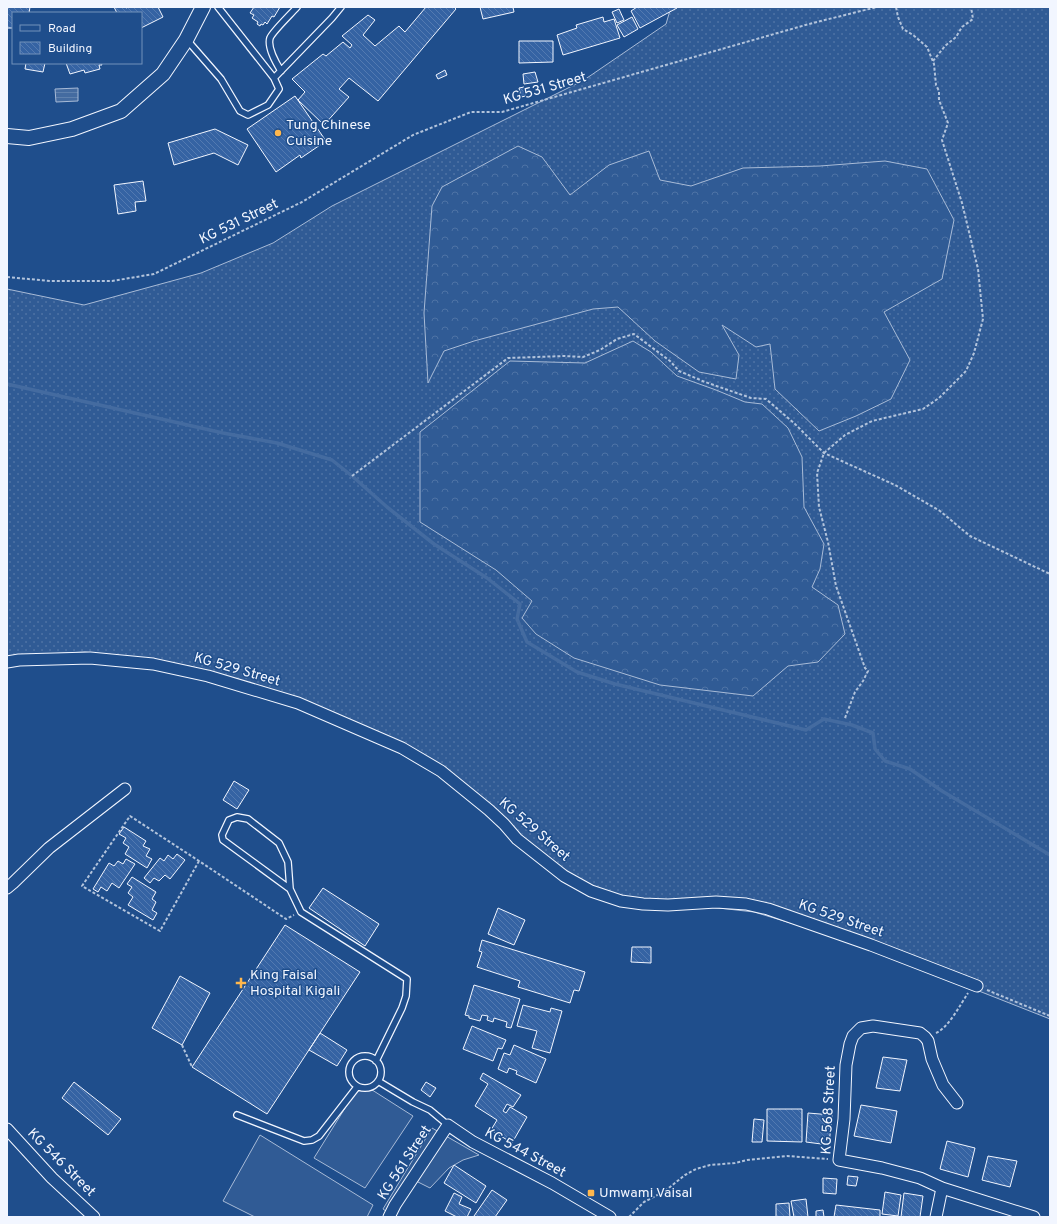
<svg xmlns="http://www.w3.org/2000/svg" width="1057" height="1224" font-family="Overpass,sans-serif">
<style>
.grass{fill:url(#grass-dots);stroke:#a8bbd7}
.forest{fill:url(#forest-crowns);stroke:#a8bbd7}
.built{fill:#305b95;stroke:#a8bbd7}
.water{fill:url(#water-rules);stroke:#a8bbd7}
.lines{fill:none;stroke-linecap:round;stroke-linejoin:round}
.stream{stroke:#446ba0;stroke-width:3.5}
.building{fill:url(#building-back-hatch);stroke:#f2f6ff}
.service-casing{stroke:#f2f6ff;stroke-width:8}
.minor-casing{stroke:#f2f6ff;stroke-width:13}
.tertiary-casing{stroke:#f2f6ff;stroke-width:16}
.path{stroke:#b3c4dc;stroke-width:2;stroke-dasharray:3 2;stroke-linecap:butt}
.service{stroke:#1f4e8c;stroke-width:5.5}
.minor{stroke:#1f4e8c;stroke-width:11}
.tertiary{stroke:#1f4e8c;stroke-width:14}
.poi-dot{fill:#ffb74d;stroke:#1f4e8c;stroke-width:1.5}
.labels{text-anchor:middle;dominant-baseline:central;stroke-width:3;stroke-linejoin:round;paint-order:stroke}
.street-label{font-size:14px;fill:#f2f6ff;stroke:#1f4e8c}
.poi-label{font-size:14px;fill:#f2f6ff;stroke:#1f4e8c;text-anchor:start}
</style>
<defs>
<pattern id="grass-dots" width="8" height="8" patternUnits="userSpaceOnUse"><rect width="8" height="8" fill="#305b95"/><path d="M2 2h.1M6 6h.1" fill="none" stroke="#4e73a5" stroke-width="1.8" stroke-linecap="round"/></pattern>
<pattern id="forest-crowns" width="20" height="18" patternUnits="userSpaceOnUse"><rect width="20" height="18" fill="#305b95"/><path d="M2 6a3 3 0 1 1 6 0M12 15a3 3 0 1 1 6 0" fill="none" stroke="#4e73a5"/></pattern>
<pattern id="water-rules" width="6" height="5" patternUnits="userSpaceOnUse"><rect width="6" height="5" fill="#446ba0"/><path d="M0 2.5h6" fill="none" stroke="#5f81ae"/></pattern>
<pattern id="building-back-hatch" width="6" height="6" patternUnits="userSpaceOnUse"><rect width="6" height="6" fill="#3563a3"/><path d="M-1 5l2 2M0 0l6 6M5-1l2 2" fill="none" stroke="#537ab1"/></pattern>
</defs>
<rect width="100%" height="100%" fill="#1f4e8c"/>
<path class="grass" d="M671 7H1050V1019L857 943 754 912 612 896 549 862 441 775 374 734 297 698 189 666 85 652 7 656V289L84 305 201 273 273 243 332 206 584 80 666 24Z"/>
<path class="forest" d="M518 146 542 157 570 195 609 165 649 151 660 180 691 186 743 168 820 166 885 161 927 169 954 220 942 279 884 312 910 360 891 399 856 416 819 431 775 389 770 344 756 347 722 325 739 355 736 379 699 372 655 341 618 307 593 309 474 341 444 351 428 383 424 313 432 206 442 187Z
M633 341 651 352 677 376 716 390 745 402 762 404 788 428 802 457 804 507 824 544 820 569 812 587 838 605 845 634 818 662 788 666 753 696 660 685 574 658 536 634 522 618 532 601 496 570 420 522V432L510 361 585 363Z"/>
<path class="built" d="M369 1088 413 1116 365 1188 314 1158 355 1092Z
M432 1128 479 1155 463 1160 449 1168 430 1188 414 1180 390 1214 383 1209Z
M260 1135 373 1205 367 1217H255L223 1201Z"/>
<path class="water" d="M78 88V101L56 102 55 89Z"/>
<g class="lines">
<path class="stream" d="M7 384 223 433 277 443 332 460 352 476 387 507 434 544 487 578 520 604 517 619 527 642 577 672 615 684 806 730 824 719 852 725 873 733 875 749 885 761 910 769 942 791 1050 855"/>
</g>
<path class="building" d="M7 7H30L29 13H13V28H7Z
M114 7H126V8L129 7H158L163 17 141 28V13H117Z
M254 7H280L274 17 272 16 267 24 265 22 263 25 261 24 260 26 257 24 258 22 252 18 254 15 250 13Z
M426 7H454L456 9 378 101 349 78 339 89 349 97 324 125 298 100 305 92 292 79 323 54 326 56 343 42 350 48 352 45 342 36 368 15 375 20 363 35 375 46 399 26 405 32Z
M480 7H513L514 12 483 19Z
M637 7H676L677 8 640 28 631 11Z
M619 9 624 20 617 23 612 12Z
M603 17 604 22 614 19 620 38 563 55 557 35 577 28 576 25Z
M632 17 638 29 624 37 617 25Z
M519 41H553V62L519 63Z
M26 63H45L43 72 25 69Z
M66 63H101L102 65H99L100 69 85 73 84 70 70 74Z
M445 70 447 75 438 79 436 75Z
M535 72 538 82 524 84 523 74Z
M524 87 526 96 521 97 519 88Z
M295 96 326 141 301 158 300 155 276 172 247 129Z
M215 129 248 145 238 165 214 153 174 165 168 143Z
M143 181 146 201 135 202 136 211 118 214 114 185Z
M234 781 249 790 237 809 223 800Z
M124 827 146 841 143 846 150 849 146 856 152 859 147 868 125 854 129 847 123 843 126 838 119 834Z
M177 854 185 860 170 879 165 875 159 881 154 878 150 883 144 878 160 858 164 861 168 855 173 859Z
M126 859 135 864 119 888 112 883 107 891 101 887 98 892 93 889 109 863 114 866 118 861 123 864Z
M132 877 156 892 152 899 156 902 152 910 157 913 153 920 128 905 133 897 128 893 132 887 127 884Z
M323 888 379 924 365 946 309 908Z
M498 908 525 920 514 945 488 934Z
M285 925 360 972 267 1114 192 1067Z
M482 940 585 972 579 991 574 990 570 1003 518 987 520 981 477 967 482 952 479 951Z
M632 947H651V963L631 962Z
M180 976 210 993 182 1045 152 1028Z
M474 985 520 999 511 1028 506 1027 507 1022 494 1018 493 1022 487 1020 488 1016 482 1015 480 1021 469 1018V1016L465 1015Z
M523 1005 550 1012 551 1008 562 1011 550 1053 532 1048 537 1031 517 1026Z
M472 1026 506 1040 502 1049 498 1048 493 1061 463 1049Z
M320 1033 347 1050 337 1066 309 1050Z
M514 1045 546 1059 536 1083 516 1074 517 1071 509 1068 507 1073 498 1069 504 1053 510 1055Z
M883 1057 907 1060 900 1091 876 1088Z
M483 1073 521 1095 513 1107 507 1104 503 1111 506 1113 510 1107 527 1117 512 1143 491 1130 497 1120 475 1106 488 1084 480 1079Z
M74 1082 121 1119 108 1135 62 1098Z
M426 1082 436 1088 430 1097 421 1090Z
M861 1105 897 1111 891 1143 854 1136Z
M767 1109H802V1142L767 1141Z
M808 1113 832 1115 829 1145 806 1142Z
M754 1119 764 1120 762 1142H752Z
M947 1141 975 1148 968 1177 940 1169Z
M988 1156 1017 1161 1010 1187 982 1180Z
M454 1165 486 1186 476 1203 444 1183Z
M848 1176 858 1177 856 1186 847 1185Z
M823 1178 837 1179 836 1194 823 1193Z
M492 1190 507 1200 495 1217H475L474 1216Z
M885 1192 901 1195 898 1216 882 1214Z
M454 1193 462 1197 459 1204 471 1209 467 1217H457L445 1211Z
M904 1193 923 1196 920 1217H901Z
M806 1199 808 1217H794L791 1201Z
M789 1203 790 1217H776V1204Z
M836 1205 880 1210V1217H834Z
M823 1210 824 1217H816V1211Z"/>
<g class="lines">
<defs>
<path id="service" d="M187 40 221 79 240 111 248 115 268 105 279 89 274 78 218 7
M281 71C276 63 267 48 270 38 273 31 291 14 297 7
M274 78 332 18 341 7
M290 889 223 840 222 835 229 820 237 817 248 819 279 843 288 862 290 889 301 912 407 979 406 996 402 1008 376 1061
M349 1072a16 16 0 1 1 32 0a16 16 0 1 1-32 0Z
M378 1081 413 1102 430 1110 448 1125
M237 1115 304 1141 312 1140 319 1136 357 1087"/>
<path id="minor" d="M7 662 19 660 90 658 153 664 208 676 298 703 402 748 441 771 489 810 504 824 517 839 564 876 591 891 621 901 643 904 668 905 716 902 746 904 768 909 871 945 977 986
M7 888 13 883 49 848 125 789
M957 1103 943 1085 932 1059 928 1041 925 1037 920 1033 873 1026 861 1028 853 1036 850 1044 846 1065 844 1119 839 1160 882 1168 920 1178 942 1188 1034 1217
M7 1129 52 1178 94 1217
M389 1217 395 1205 448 1125 473 1142 552 1183 610 1217
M936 1217 942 1188"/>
<path id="tertiary" d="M7 136 29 138 72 129 121 111 163 74 186 40 203 7"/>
</defs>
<use href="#service" class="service-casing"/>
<use href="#minor" class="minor-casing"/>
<use href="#tertiary" class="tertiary-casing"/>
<path class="path" d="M933 61 945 46 956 37 962 27 973 19 971 7
M7 277 50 281H112L154 274 302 202 413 135 471 112H502L809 24 877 7
M352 476 508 358 565 356 583 357 600 350 617 339 634 334 670 361 679 371 705 382 751 398 766 399 794 423 824 453 895 485 940 511 970 536 1050 574
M845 718 855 692 863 681 868 671 865 668 836 586 828 542 819 507 817 473 824 453 845 435 872 421 923 409 939 398 966 371 974 353 983 319 978 269 962 203 942 140 948 123 939 100V91L936 85 934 64 927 47 913 35 903 29 898 17 896 7
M199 861 160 931 82 886 130 816 199 861 286 919 294 915
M987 990 1050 1016
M936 1033C949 1027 960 1005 968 993
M182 1045 192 1067
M629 1217 644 1202 665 1191 685 1175 696 1169 710 1165 735 1163 747 1160 787 1156 828 1159"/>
<use href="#service" class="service"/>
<use href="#minor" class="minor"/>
<use href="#tertiary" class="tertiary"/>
</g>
<g class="poi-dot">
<circle cx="278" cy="133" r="4"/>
<path d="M239 977h4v4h4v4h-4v4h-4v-4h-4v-4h4z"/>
<rect x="587" y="1189" width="8" height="8" rx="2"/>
</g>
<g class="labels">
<g class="street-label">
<text transform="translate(545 89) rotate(-16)">KG 531 Street</text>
<text transform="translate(239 222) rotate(-26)">KG 531 Street</text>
<text transform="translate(237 670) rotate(16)">KG 529 Street</text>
<text transform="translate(534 830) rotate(41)">KG 529 Street</text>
<text transform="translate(841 919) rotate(19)">KG 529 Street</text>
<text transform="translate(829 1110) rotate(-87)">KG 568 Street</text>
<text transform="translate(525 1153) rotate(28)">KG 544 Street</text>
<text transform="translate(61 1163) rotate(45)">KG 546 Street</text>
<text transform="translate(405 1163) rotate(-57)">KG 561 Street</text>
</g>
<g class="poi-label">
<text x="286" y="125">Tung Chinese<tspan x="286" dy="16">Cuisine</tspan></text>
<text x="250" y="975">King Faisal<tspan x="250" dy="16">Hospital Kigali</tspan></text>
<text x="599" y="1193">Umwami Vaisal</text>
</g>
</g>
<rect width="1057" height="1224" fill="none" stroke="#f2f6ff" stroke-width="16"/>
<rect x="12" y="12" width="130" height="52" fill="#1f4e8c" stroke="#7391ba"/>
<rect x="20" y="25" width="20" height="6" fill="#1f4e8c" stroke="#7391ba"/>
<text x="48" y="32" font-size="12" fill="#f2f6ff">Road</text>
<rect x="20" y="42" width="20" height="12" fill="url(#building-back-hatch)" stroke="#7391ba"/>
<text x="48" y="52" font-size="12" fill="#f2f6ff">Building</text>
</svg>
